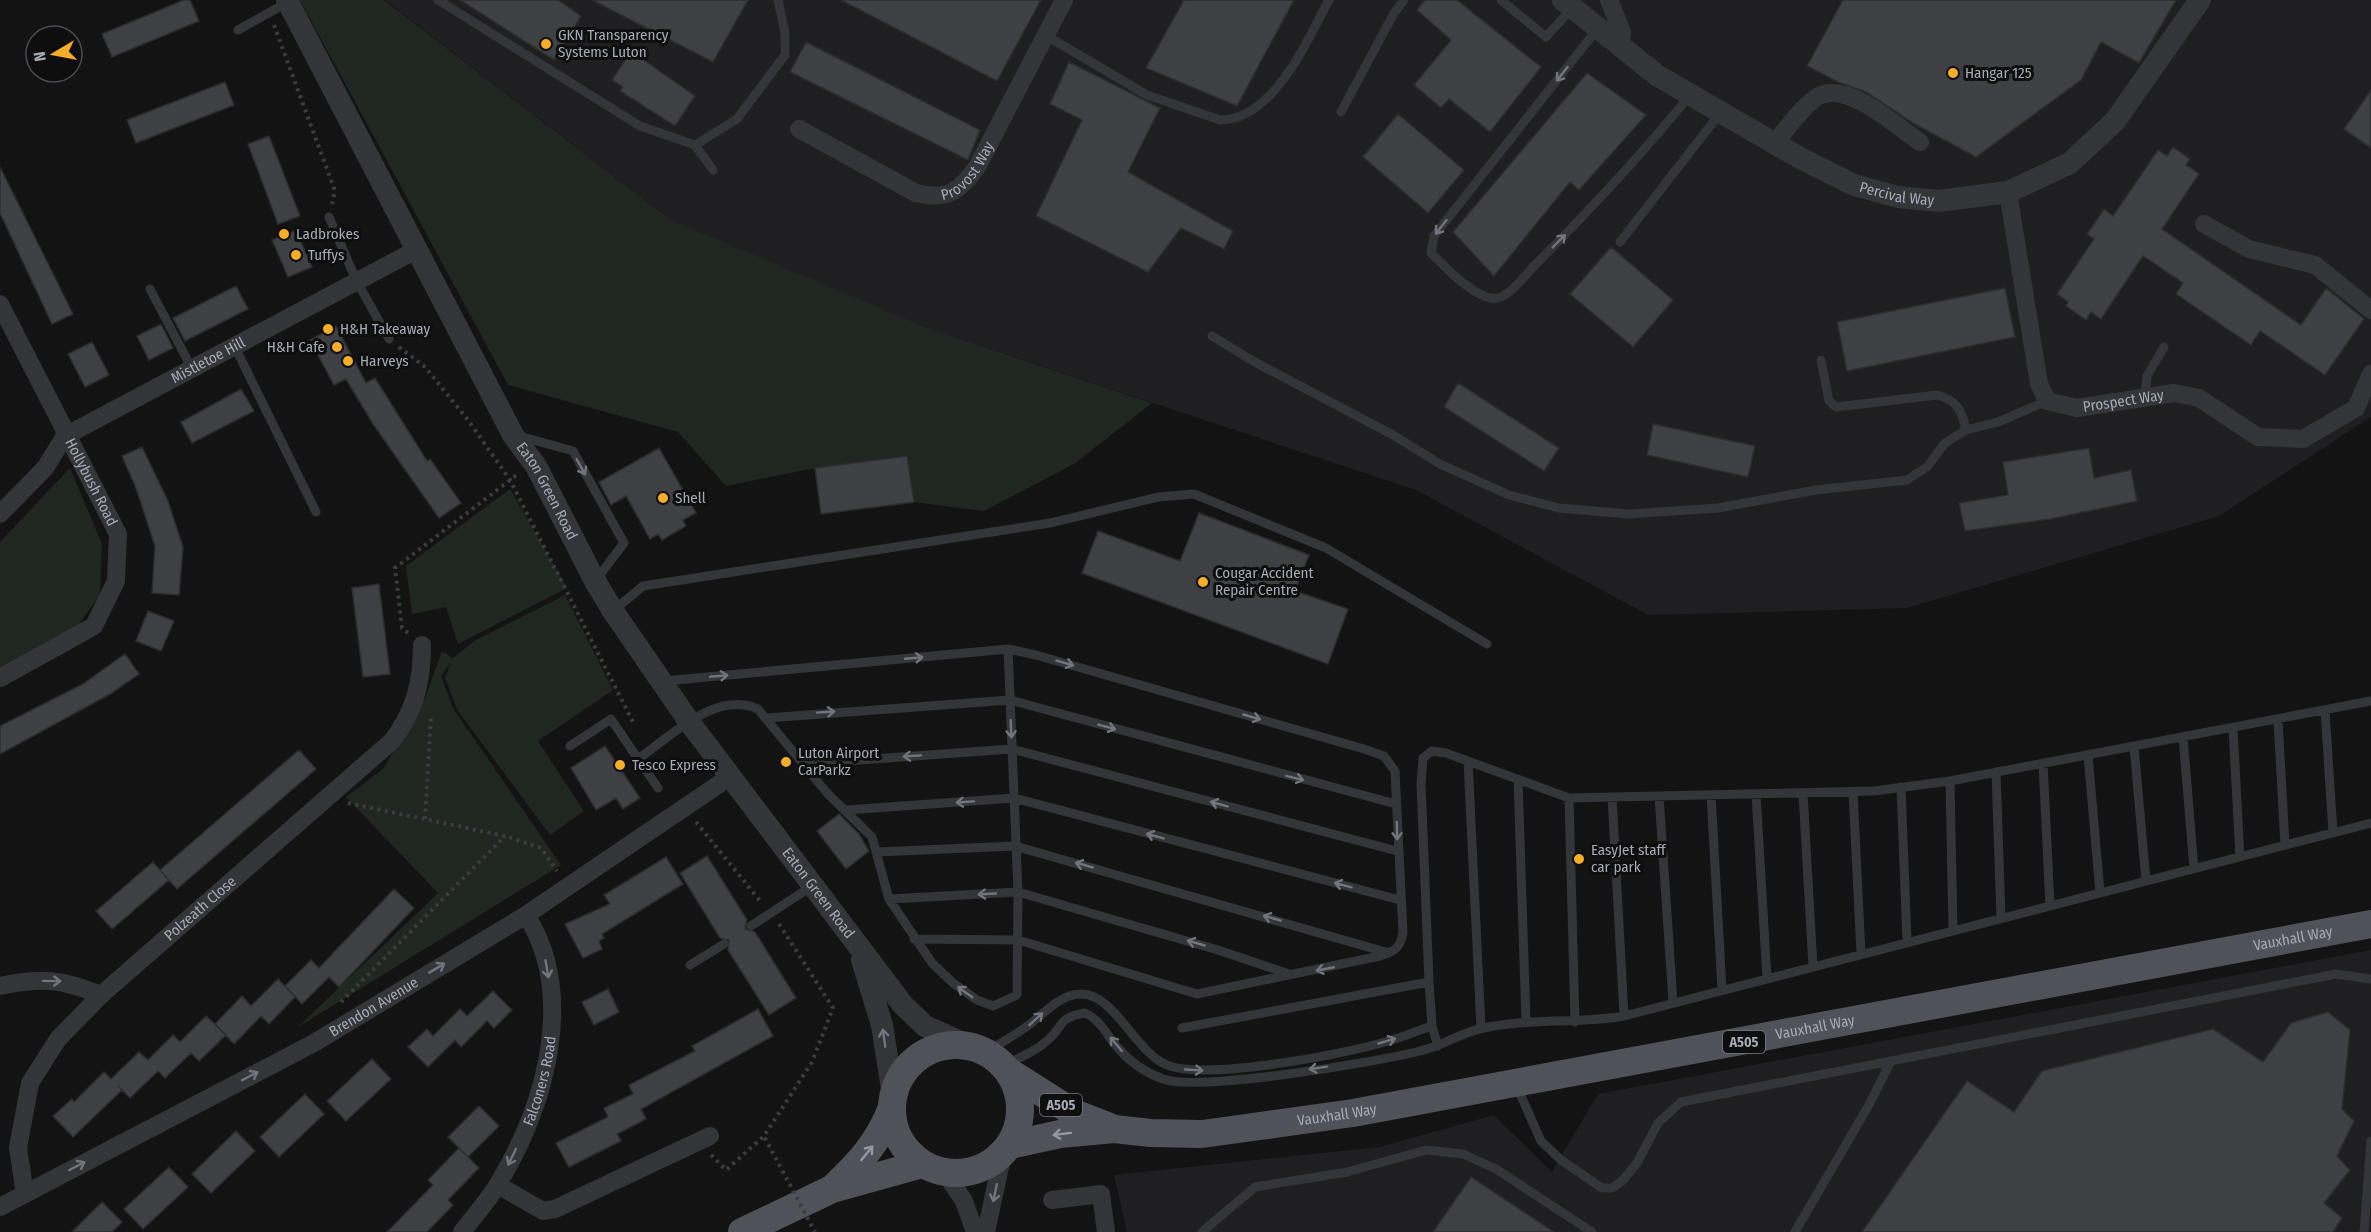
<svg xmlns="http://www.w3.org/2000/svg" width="2371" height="1232" font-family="'Fira Sans Condensed',sans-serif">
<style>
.built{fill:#1f1f21}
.green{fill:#1f2720}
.building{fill:#3f4044;stroke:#2d2d30;stroke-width:1.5}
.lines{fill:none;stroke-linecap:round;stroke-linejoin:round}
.path{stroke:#3a3c40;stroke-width:4;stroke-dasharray:3 4.5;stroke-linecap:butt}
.service{stroke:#343539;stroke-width:9}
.minor{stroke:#343539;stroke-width:18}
.tertiary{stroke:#343539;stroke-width:22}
.primary{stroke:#505259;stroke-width:28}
.path-bridge{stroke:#3a3c40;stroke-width:4;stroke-dasharray:3 4.5;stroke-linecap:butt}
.oneway{stroke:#72757d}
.oneway2{stroke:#9398a3}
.poi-dot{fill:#f6ae29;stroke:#0e0e0f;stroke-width:2}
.labels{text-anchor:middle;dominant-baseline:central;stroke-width:6;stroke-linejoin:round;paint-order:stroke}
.shield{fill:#0e0e0f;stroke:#777a83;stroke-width:1.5}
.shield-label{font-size:14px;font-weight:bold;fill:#a4a9b5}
.poi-label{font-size:15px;fill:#a4a9b5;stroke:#0e0e0f;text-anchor:start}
.street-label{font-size:15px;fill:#a4a9b5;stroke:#0e0e0f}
</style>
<rect width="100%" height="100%" fill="#131314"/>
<path class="built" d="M385 0H2371V417L2219 516 1907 608 1648 615 1416 490 933 330 675 223Z
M2371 950V1232H1127L1114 1175 1380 1147 1494 1115 1552 1172 1598 1094Z"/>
<path class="green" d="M300 0H384L671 220 933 330 1152 403 1074 464 984 511 914 502 907 456 815 468 726 486 678 432 508 385Z
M70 468 102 544 100 595 78 625 0 670V542Z
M510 489 567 588 458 644 446 607 412 614 406 566Z
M565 595 613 690 538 741 584 811 550 835 458 711 445 678 451 662 441 676 453 708 561 865 298 1027 438 893 346 797 384 768 425 698 442 651 453 658 474 641Z"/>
<path class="building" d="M184 0H190L199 21 112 57 102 34Z
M460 0H558L581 16 554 60Z
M592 0H748L713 62Z
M841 0H1041L997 81Z
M1184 0H1294L1237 106 1146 68Z
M1425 0H1457L1541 67 1490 132 1449 99 1441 108 1414 85 1451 40 1417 10Z
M1843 0H2176L2139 63 2101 42 2081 80 1976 157 1913 123 1866 92 1838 82 1807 66Z
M806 42 980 130 968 160 790 72Z
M631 51 695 96 675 126 620 91 623 87 612 80Z
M1069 62 1160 108 1128 172 1233 231 1224 249 1181 228 1148 272 1036 216 1082 120 1050 104Z
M1587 73 1646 115 1579 190 1570 182 1494 276 1453 232Z
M225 82 234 105 136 143 127 120Z
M2371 90V148L2344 129Z
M1398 114 1464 170 1428 213 1363 157Z
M269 136 300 216 278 224 248 144Z
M2173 147 2190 159 2186 165 2199 174 2162 229 2301 325 2326 288 2364 319 2325 375 2260 331 2251 345 2176 294 2183 283 2143 256 2101 319 2091 312 2086 320 2066 306 2068 302 2057 294 2094 239 2087 234 2104 209 2113 216 2158 150 2167 156Z
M0 167 73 314 52 324 0 213Z
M296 230 312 267 288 277 272 240Z
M1611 247 1673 300 1633 347 1570 294Z
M236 286 248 309 185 341 173 318Z
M2005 288 2015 337 1847 371 1837 322Z
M161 324 173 348 149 360 137 336Z
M336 326 366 383 375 378 427 461 430 459 461 503 439 518 373 424 346 379 334 385 310 340Z
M92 342 109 375 85 387 68 354Z
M1458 383 1559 448 1544 471 1444 407Z
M241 389 254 411 192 443 181 422Z
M1653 424 1755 446 1748 477 1647 455Z
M142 447 168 501 183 547 179 595 152 593 155 546 136 488 122 456Z
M659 448 696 513 683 520 686 526 662 540 658 534 650 539 626 496 611 505 599 482Z
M2089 448 2094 478 2131 470 2137 501 2050 519 1965 531 1959 503 2008 495 2003 462Z
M907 456 914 502 821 514 815 468Z
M1199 513 1309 555 1295 591 1348 609 1328 664 1082 573 1098 531 1180 561Z
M379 584 390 674 363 677 352 588Z
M148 611 174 621 161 651 136 641Z
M125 654 139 674 110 694 0 754V726L83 684Z
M605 746 640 798 623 809 616 798 596 810 571 768Z
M299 750 316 769 177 889 169 880 112 929 96 911 153 862 169 880 160 870Z
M839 814 859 834 869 851 846 869 817 831Z
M707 856 747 920 745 929 755 932 796 998 769 1015 728 950 729 940 720 938 680 873Z
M666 857 683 884 602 934 604 938 599 941 602 949 583 958 565 924 610 904 604 895Z
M394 889 414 908 339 987 329 977 302 1004 285 986 311 960 319 968Z
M278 979 295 997 269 1024 261 1016 234 1044 215 1024 242 996 251 1006Z
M608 989 619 1012 594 1025 582 1002Z
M493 991 512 1010 494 1028 487 1021 461 1047 455 1040 428 1067 408 1047 427 1029 433 1036 460 1009 467 1016Z
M758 1009 773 1036 641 1109 646 1119 617 1134 621 1141 569 1167 556 1143 608 1117 604 1108 633 1094 629 1085 695 1051 692 1046Z
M2328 1012 2350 1030 2342 1109 2354 1121 2337 1156 2350 1170 2324 1203 2342 1218 2333 1232H1862L1967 1081 2014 1112 2042 1071 2213 1029 2263 1062 2291 1023Z
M206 1016 226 1035 199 1061 191 1053 165 1078 158 1071 130 1098 118 1086 122 1090 73 1137 53 1116 72 1099 74 1102 104 1072 111 1079 139 1052 148 1060 173 1035 180 1042Z
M372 1059 391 1079 346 1121 327 1101Z
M305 1094 324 1114 279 1157 260 1137Z
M479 1106 499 1126 468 1157 448 1137Z
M236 1131 255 1151 211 1193 192 1174Z
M459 1148 479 1168 448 1200 453 1205 427 1232H387L433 1185 428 1180Z
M169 1167 188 1187 143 1229 124 1209Z
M1471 1177 1554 1232H1433Z
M102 1202 122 1222 112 1232H72Z"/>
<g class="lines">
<path class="path" d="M274 25 335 191 332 204
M399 347 425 367 468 420 510 480 634 724
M408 633 402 628 395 568 518 474
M348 803 505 836 541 848 557 871
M425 819 431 715
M696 822 761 902
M779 924 833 1008 812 1062
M341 1002 505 836
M711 1155 726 1170 764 1136"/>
<path class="service" d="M438 0 640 126 695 145 713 170
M1501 0 1546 37 1572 8
M1598 28 1434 236 1431 253C1444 266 1478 302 1498 298 1512 294 1526 274 1536 264 1590 210 1642 154 1691 94
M238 30 288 2
M1045 35 1147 95 1220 120C1274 120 1307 40 1329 0
M1341 112 1394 13 1404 0
M695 145 737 119 785 55V33L778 0
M329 217 356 280 389 339
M1620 242 1721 112
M150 289 191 367
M1212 336 1253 361 1393 435 1440 464 1509 495 1559 508 1628 514 1718 508 1816 490 1907 480 1927 467 1945 443 1966 430 1998 422 2047 401
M234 345 316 512
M1821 360 1829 401 1836 407 1937 395C1957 400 1962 411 1966 430
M2145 396 2147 376 2164 347
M519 436 573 451 624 543 596 580
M613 611 643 586 1050 523 1158 497 1194 494 1326 548 1487 644
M664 681 1008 649 1036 655 1364 749 1384 756 1395 771 1403 933C1400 949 1394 951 1380 956L1197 994 1018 940 914 939
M2325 710 2333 833
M767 718 1010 700 1396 804
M2278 720 2285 845
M2233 729 2240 857
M2183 737 2194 869
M570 746 611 719 638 759C671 736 716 690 758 709L827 793 872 837 889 899 932 963 953 983 977 1000 993 1006 1017 995 1018 892 1008 649
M2134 746 2146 881
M2088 755 2100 893
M638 759 658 788
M1468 761 1481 1028
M2043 763 2050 906
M804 764 1012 749 1397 851
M1996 772 2001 918
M1518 779 1526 1021
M1950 781 1953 931
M1901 787 1907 942
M1853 792 1861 954
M1803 793 1813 967
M1756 794 1767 978
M1711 795 1722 989
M1659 796 1673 1002
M1612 797 1624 1016
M1569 798 1575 1022
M847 810 1014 798 1400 900
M876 852 1015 846 1389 953
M889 899 1018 892 1218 950 1289 974
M751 926 812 886
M690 965 724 944
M1182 1028 1429 982
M1438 1046 1432 1026 1429 982 1421 784 1423 758 1432 751 1446 753 1569 798 1874 791 1950 781 2371 701
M988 1051C1000 1043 1014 1036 1026 1027 1042 1016 1058 995 1080 994 1113 992 1135 1051 1165 1064 1203 1082 1341 1054 1385 1042 1401 1038 1416 1031 1432 1026
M1006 1064C1021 1057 1036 1051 1048 1040 1065 1025 1057 1018 1085 1013 1101 1020 1107 1036 1118 1048 1130 1062 1146 1073 1163 1079 1198 1092 1377 1062 1420 1051 1442 1046 1462 1032 1484 1028 1530 1018 1577 1024 1624 1016L2371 823
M1517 1087 1541 1141 1561 1160 1602 1188H1612L1622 1181 1637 1163 1658 1123 1681 1102 2336 974 2371 979
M1202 1232 1255 1187 1347 1172 1426 1150 1463 1154 1496 1169 1592 1232
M1795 1232 1870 1103 1890 1063
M2364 1232 2371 1141"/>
<g class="minor">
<path d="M1609 0 1622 32 1621 47"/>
<path id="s1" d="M799 129 916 193C947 201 960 191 977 167L1064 0"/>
<path d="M1775 143C1785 131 1809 97 1824 94 1853 86 1896 126 1920 142"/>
<path id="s2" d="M2008 192 2039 384 2047 401 2077 408 2174 393 2199 398 2258 437 2303 439 2356 408 2371 374"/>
<path d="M2204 224 2249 249 2315 265 2371 310"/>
<path id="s3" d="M0 304 118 534 116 581 94 626 0 678"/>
<path id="s4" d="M0 514 45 468 65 436 416 250"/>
<path d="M0 986C43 977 61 979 101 995"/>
<path d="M945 1173 964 1201 975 1232"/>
<path d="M498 1185 543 1211 555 1209 710 1136"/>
<path id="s5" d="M25 1194 18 1148 30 1083 58 1039 101 995 392 741C415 711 422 682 422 645"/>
<path d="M1052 1200 1101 1194 1106 1232"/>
<path id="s6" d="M0 1207 314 1043 526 915 731 776"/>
<path id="s7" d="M462 1232C474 1216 488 1201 498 1184 544 1108 578 996 526 915"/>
<path d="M986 1232 1003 1153"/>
</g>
<g class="tertiary">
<path id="s8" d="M287 0 513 435 536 466 595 581 613 611 690 723 903 1005 925 1026 965 1044"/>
<path id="s9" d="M1563 0 1658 76 1800 158 1854 185 1898 197 1939 201 2008 192 2070 163 2115 121 2200 0"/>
<path d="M862 960 882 1025 893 1095"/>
</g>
<g class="primary">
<circle cx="956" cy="1109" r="64"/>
<path d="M1011 1073 1074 1113 1110 1127"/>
<path id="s10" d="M1010 1145 1060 1134 1114 1129 1151 1133 1202 1134 1353 1113 2371 924"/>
<path d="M834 1187C861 1161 877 1144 891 1110"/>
<path d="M742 1232 832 1189 922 1164"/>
</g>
<path class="path-bridge" d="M812 1062 764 1136 815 1232"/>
</g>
<defs><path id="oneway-shaft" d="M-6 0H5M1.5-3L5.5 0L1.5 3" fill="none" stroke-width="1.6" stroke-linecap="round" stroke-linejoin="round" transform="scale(1.5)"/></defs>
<g class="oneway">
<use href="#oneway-shaft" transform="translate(1562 74) rotate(128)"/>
<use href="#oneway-shaft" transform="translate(1441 227) rotate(128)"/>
<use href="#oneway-shaft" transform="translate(1559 241) rotate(-45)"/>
<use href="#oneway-shaft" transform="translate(581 467) rotate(61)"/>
<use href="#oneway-shaft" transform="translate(914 658) rotate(-5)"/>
<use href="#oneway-shaft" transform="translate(1065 663) rotate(16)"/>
<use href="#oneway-shaft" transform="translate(719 676) rotate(-5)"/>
<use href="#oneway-shaft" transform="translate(826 712) rotate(-4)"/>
<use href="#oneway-shaft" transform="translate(1252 717) rotate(16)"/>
<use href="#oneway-shaft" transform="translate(1107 727) rotate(15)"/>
<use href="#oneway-shaft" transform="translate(1011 729) rotate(88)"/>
<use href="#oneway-shaft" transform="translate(912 756) rotate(176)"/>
<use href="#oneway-shaft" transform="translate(1295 778) rotate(14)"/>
<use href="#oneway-shaft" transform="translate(965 802) rotate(176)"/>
<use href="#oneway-shaft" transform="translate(1219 804) rotate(-165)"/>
<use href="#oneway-shaft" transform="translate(1397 831) rotate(89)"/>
<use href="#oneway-shaft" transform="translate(1155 836) rotate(-165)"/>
<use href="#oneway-shaft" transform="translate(1084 865) rotate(-164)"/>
<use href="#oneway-shaft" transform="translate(1343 885) rotate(-165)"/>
<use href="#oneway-shaft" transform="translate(987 894) rotate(177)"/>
<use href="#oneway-shaft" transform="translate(1272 918) rotate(-164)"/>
<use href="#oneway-shaft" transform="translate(1196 943) rotate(-164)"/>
<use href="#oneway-shaft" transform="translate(437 968) rotate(-31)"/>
<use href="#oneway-shaft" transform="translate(547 969) rotate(80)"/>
<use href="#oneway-shaft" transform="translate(1325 969) rotate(169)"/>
<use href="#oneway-shaft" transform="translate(52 981) rotate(1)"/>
<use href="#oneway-shaft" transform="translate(965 992) rotate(-145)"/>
<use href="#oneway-shaft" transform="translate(1036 1019) rotate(-43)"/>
<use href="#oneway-shaft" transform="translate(884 1038) rotate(-98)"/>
<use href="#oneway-shaft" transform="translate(1387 1041) rotate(-16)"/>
<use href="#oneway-shaft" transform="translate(1116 1044) rotate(-130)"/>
<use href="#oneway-shaft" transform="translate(1318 1068) rotate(171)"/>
<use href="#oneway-shaft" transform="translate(1194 1070) rotate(3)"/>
<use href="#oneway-shaft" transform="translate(250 1076) rotate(-28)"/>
<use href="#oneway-shaft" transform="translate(512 1157) rotate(116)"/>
<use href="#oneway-shaft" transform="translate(77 1166) rotate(-28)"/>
<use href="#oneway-shaft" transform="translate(995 1193) rotate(102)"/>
</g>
<g class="oneway2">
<use href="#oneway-shaft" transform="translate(1062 1134) rotate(173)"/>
<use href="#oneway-shaft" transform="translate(867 1153) rotate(-51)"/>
</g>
<g class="poi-dot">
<circle cx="546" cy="44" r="6"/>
<circle cx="1953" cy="73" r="6"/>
<circle cx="284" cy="234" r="6"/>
<circle cx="296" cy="255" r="6"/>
<circle cx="328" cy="329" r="6"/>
<circle cx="337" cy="347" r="6"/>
<circle cx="348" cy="361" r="6"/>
<circle cx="663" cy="498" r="6"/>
<circle cx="1203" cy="582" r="6"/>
<circle cx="786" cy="762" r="6"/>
<circle cx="620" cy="765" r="6"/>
<circle cx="1579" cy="859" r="6"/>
</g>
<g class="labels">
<g class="shield">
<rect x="1723" y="1031" width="42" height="22" rx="4.5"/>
<rect x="1040" y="1094" width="42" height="22" rx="4.5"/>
</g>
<g class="shield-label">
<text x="1744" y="1042">A505</text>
<text x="1061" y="1105">A505</text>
</g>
<g class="poi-label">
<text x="558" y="35">GKN Transparency<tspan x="558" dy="17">Systems Luton</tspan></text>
<text x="1965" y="73">Hangar 125</text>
<text x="296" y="234">Ladbrokes</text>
<text x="308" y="255">Tuffys</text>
<text x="340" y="329">H&amp;H Takeaway</text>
<text x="325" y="347" text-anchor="end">H&amp;H Cafe</text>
<text x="360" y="361">Harveys</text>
<text x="675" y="498">Shell</text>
<text x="1215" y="573">Cougar Accident<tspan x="1215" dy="17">Repair Centre</tspan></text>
<text x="798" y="753">Luton Airport<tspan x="798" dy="17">CarParkz</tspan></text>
<text x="632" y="765">Tesco Express</text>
<text x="1591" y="850">EasyJet staff<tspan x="1591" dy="17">car park</tspan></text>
</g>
<g class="street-label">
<text stroke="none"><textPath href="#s1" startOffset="196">Provost Way</textPath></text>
<text stroke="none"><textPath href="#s9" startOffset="390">Percival Way</textPath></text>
<text stroke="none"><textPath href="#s4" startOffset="264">Mistletoe Hill</textPath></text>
<text stroke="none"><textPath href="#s2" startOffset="291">Prospect Way</textPath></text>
<text stroke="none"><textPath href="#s3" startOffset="200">Hollybush Road</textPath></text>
<text stroke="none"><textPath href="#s8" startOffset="556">Eaton Green Road</textPath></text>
<text stroke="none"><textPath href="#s8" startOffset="1042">Eaton Green Road</textPath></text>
<text stroke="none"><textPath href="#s5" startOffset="358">Polzeath Close</textPath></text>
<text stroke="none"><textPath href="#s10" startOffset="1302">Vauxhall Way</textPath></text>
<text stroke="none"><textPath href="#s6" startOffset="424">Brendon Avenue</textPath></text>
<text stroke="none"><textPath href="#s10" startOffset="816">Vauxhall Way</textPath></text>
<text stroke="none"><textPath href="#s7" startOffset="172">Falconers Road</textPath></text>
<text stroke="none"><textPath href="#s10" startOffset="330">Vauxhall Way</textPath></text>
</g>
</g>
<g transform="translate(54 54) rotate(260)"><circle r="28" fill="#0e0e0f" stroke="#4a4c51" stroke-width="1.5"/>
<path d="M0-4.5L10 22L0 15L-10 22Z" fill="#f6ae29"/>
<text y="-9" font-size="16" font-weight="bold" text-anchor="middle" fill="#a4a9b5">N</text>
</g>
</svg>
